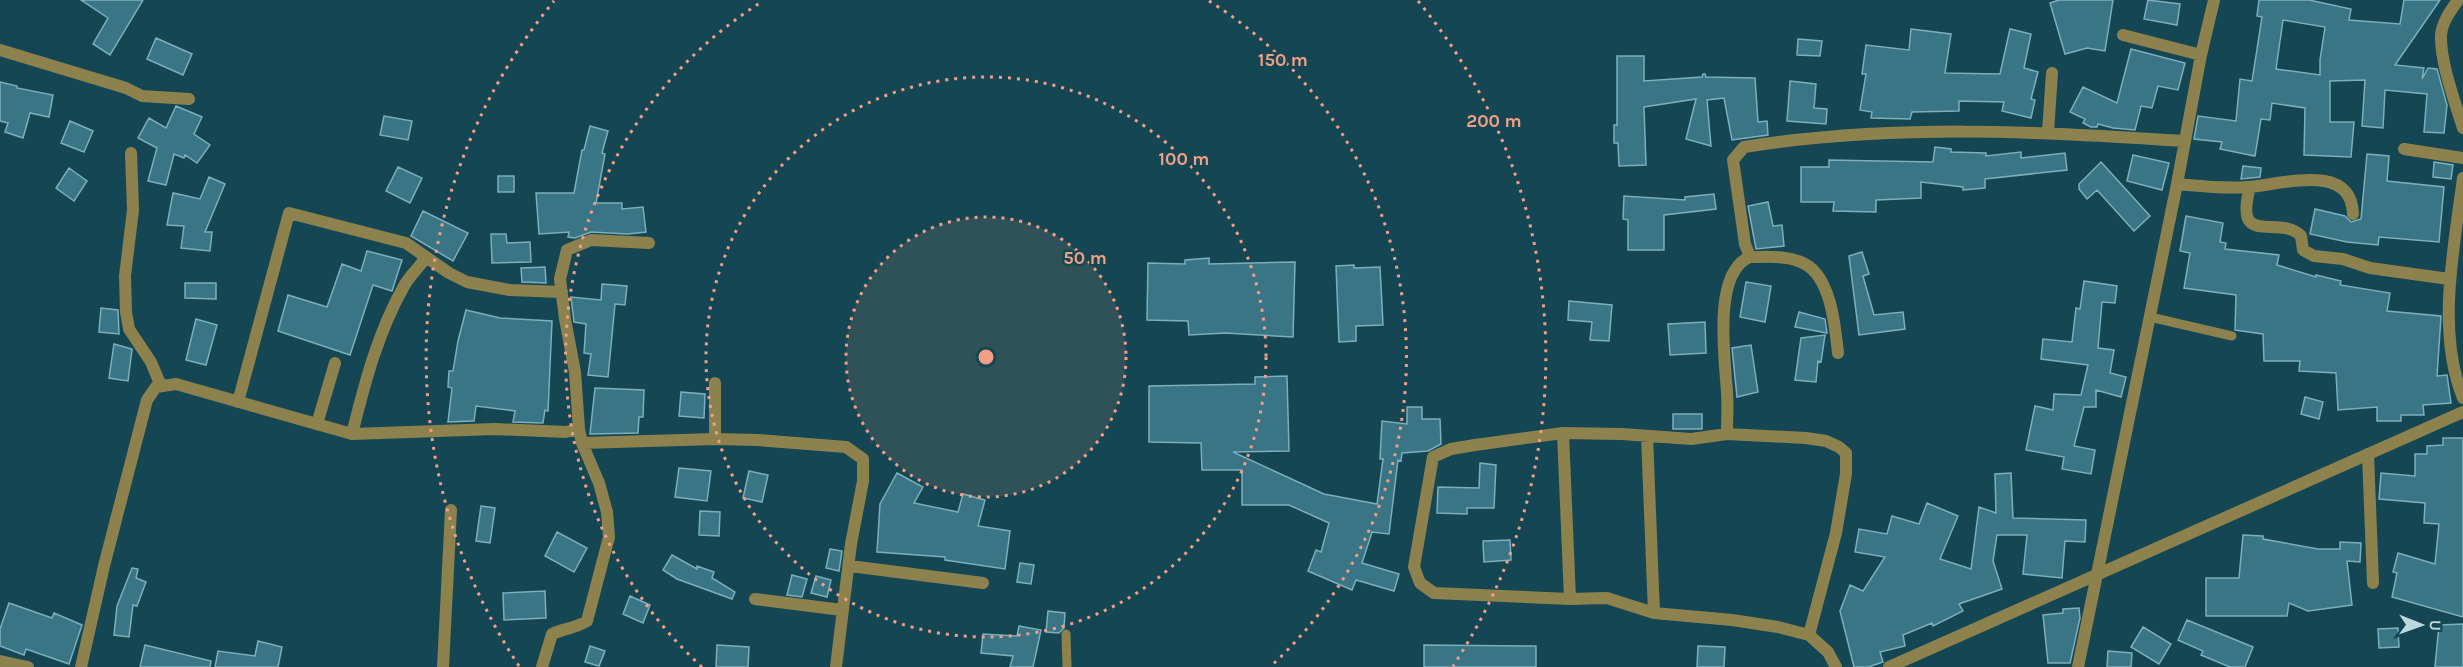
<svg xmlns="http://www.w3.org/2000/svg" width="2463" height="667" font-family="Karla,sans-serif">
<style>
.building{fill:#3a7585;stroke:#7daebc;stroke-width:1.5;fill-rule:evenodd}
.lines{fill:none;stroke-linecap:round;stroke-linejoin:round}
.service{stroke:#8d824d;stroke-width:9}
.minor{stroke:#8d824d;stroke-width:12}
.tertiary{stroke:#8d824d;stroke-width:12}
.ring{fill:none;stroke:#f39f85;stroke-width:3;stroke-dasharray:3 6}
.centre{fill:#f39f85;stroke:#144753;stroke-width:3}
.ring-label{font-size:18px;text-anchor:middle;font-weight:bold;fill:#f39f85;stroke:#144753;stroke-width:4.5;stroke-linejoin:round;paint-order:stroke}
</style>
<rect width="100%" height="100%" fill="#144753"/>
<path class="building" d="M81 0H143L110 55 93 44 108 18Z
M2059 0H2113L2105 51 2087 48 2065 54 2050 3Z
M2148 0 2180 4 2177 25 2144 19Z
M2259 0H2309L2351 9 2349 20 2400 24 2404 0H2440L2395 65 2424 68 2422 79 2428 68 2437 69 2447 105 2444 133 2424 132 2427 94 2385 90 2383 128 2362 126 2365 80 2330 81V122H2354L2351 157 2304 155 2305 108 2272 103 2270 120 2261 119 2255 156 2220 149 2222 142 2194 139 2198 116 2236 121 2240 79 2252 81 2262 17 2257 16ZM2283 20 2325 27 2320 60V75L2276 69Z
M1911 29 1951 34 1945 73 2000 74 2010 29 2031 34 2024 68 2038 72 2031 99 2035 100 2031 118 2002 111 2004 102 1959 101V111L1912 112 1910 119 1871 118 1872 112 1860 110 1866 74H1862L1866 45 1909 50Z
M156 38 192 54 183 75 147 59Z
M1798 39 1822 41 1820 56 1797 55Z
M2131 49 2185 63 2178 90 2158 86 2152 108 2141 106 2135 130 2113 128 2098 124 2097 127H2091L2083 123 2085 119 2070 112 2083 87 2117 103Z
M1617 56H1644V81L1702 77 1703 74H1705L1706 77 1755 78 1758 122 1767 121 1768 135 1732 140 1724 98 1707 100 1711 146 1686 139 1696 99 1644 107 1646 165 1619 166 1618 143H1614V125H1617Z
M1790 81 1816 84 1814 108 1827 109 1826 124 1787 121Z
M0 82 17 86V88L53 95 49 117 30 113 23 138 5 132 8 123 0 121Z
M176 106 202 117 194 134 210 145 197 163 185 155 184 158 174 154 166 185 148 181 157 148 138 138 149 118 166 128Z
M384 116 412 121 408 140 380 135Z
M70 121 93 131 84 152 61 143Z
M590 126 608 131 602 153 605 154 596 203H622V209L643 207 646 232 628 234 591 232 575 238 568 237 569 232 539 234 536 193H574L582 150H584Z
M1935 147 1951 149V152L1986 153V156L2021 152V158L2065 153 2067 170 1985 179V188L1963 190V187L1921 182V198L1876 200V212L1833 211 1834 202H1801V167H1829V160L1933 162Z
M2367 154 2389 156 2387 181 2444 187 2439 242 2379 237 2378 245 2347 242 2310 234 2315 209 2345 216 2351 222 2361 219Z
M2133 155 2169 163 2162 190 2127 181Z
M2101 162 2150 216 2134 231 2097 190 2087 199 2079 189V184Z
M2434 162 2453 165 2451 179 2433 177Z
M2243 166 2261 168 2260 177 2241 179Z
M398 167 422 178 410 203 386 191Z
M69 168 87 181 74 201 56 188Z
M498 176H514V192H498Z
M209 177 225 184 205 232H212L210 251 181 248 184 226 167 225 173 193 200 199Z
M1714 194 1716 209 1664 215V250H1628V220L1623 219 1624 196 1685 200V197Z
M1768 202 1773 226 1782 225 1784 246 1756 249 1748 206Z
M423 211 468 233 453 261 411 236Z
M2186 216 2223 223 2220 242 2226 243 2225 249 2279 255 2277 265 2316 277V275L2341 281 2340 285 2390 293 2387 311 2441 316 2437 376 2447 375 2451 403 2423 405 2424 415H2401V421H2377V407L2338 410 2336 373 2299 371 2300 361H2264L2263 334 2235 330 2236 295 2184 288 2190 253 2180 251Z
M491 234H506L507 243 530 242 531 262 492 263Z
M367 251 402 260 392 291 373 285 350 355 278 331 288 295 327 307 342 264 361 271Z
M1862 252 1869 274 1863 276 1874 315 1903 312 1905 329 1859 335 1849 256Z
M1209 258V264L1295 262 1293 337 1225 333 1189 335 1188 321 1147 320 1148 263 1185 264V260Z
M1354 265V268L1380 267 1383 325 1356 326V341L1339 342 1336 266Z
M545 267 546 283 522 282 521 268Z
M2084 281 2117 286 2115 303 2102 302 2098 348 2114 350 2110 373 2126 377 2121 397 2096 390V407H2084L2074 446 2095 450 2091 474 2062 469 2064 457 2026 450 2035 406 2053 410 2054 394 2081 395 2088 365 2041 359 2043 339 2072 342 2076 308 2080 309Z
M1746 282 1771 286 1765 322 1740 317Z
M185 283H216V299L185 298Z
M602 284 627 286 625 305 615 304 608 377 588 375 591 354 584 353 586 324 574 322 571 297 601 300Z
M1569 301 1612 305 1609 341 1590 340 1592 322 1568 320Z
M101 308 118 310 119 334 99 332Z
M466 310 500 318 552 321 548 411 545 410 543 423 513 422 515 411 476 406 474 421 448 422 452 388 448 387 449 371H453L458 341Z
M1799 312 1825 319 1827 333 1795 327Z
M196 319 217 325 206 365 186 360Z
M1705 322 1706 353 1670 355 1668 324Z
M1825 335 1821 362 1818 361 1816 382 1795 380 1801 338Z
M114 344 132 349 128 381 109 378Z
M1751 345 1758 392 1737 397 1732 348Z
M1287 376 1289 451 1233 452 1324 494 1377 504 1383 459H1380L1382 421 1407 424V407H1422V419H1440L1441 444 1428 451 1402 453 1401 461 1398 460 1389 534 1372 532 1362 563 1399 574 1394 591 1356 580 1352 590 1308 571 1316 550 1321 552 1329 523 1289 505H1242V470H1202L1201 443 1149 442V386L1255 384V377Z
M595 388 644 390 643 417H639L638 433 590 434Z
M681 392 705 394 704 418 679 416Z
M2305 397 2323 402 2319 419 2301 414Z
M1673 414H1702V429H1673Z
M2443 438H2463V617L2392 597 2397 573 2393 572 2398 553 2435 564 2439 524 2424 523 2425 503 2379 499 2381 473 2415 476V454H2427V446L2443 445Z
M1480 463 1496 465 1494 508H1467V514L1437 513 1438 487 1479 488Z
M679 468 711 471 707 501 675 497Z
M749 471 768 475 762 502 743 498Z
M897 473 923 487 914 503 958 512 963 494 985 500 978 526 1010 531 1005 569 945 560V557L877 552 880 504Z
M2011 473 2013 518 2086 520 2085 542 2065 541 2062 578 2023 574 2027 535H1997L1993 561 2002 589 1959 604 1963 611 1933 626 1932 623 1903 635 1905 646 1880 652 1883 662 1868 667H1854L1840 611 1850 585 1863 591 1885 557 1855 552 1859 529 1887 534 1892 516 1919 524 1927 503 1958 516 1940 559 1971 569 1979 507 1996 513 1995 474Z
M481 506 495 508 490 543 476 541Z
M700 511 720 512 719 536 699 535Z
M557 532 587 548 574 572 545 556Z
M2243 535 2263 536V539L2318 549H2340V542L2361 543 2360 562 2347 561 2352 605 2308 611 2289 603 2287 616H2206V578H2239Z
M1510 540 1511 560 1484 562 1483 541Z
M830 549 842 551 839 571 826 568Z
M672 555 697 569V566L714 572 712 578 735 592 732 599 677 579 663 570Z
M1020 563 1034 565 1031 584 1017 582Z
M132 568 138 569 136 578 146 582 137 606 133 605 129 637 114 635 117 606Z
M792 575 807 579 802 597 787 595Z
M816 576 831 580 827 597 811 593Z
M545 591 546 618 504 620 503 593Z
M630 596 650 605 643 623 623 614Z
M9 603 52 618 54 613 82 625 69 664 26 649 24 655 0 646V629Z
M2079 608 2080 618 2070 663H2048L2043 615 2063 613V609Z
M1048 611 1065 613 1064 628 1059 633 1046 632Z
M2187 620 2253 647 2245 667H2230L2201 655 2203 651 2178 640Z
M2463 624V667H2435L2439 625Z
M1019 626 1041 630 1033 667H1010L1013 656 981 653 983 634 1017 636Z
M2143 627 2171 644 2159 664 2131 647Z
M2398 628 2399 647 2379 648 2378 629Z
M258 641 282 647 278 667H215L218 651 255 656Z
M145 645 211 661 210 667H140Z
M717 645 749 647 748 667H716Z
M1424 645 1536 646V667H1424Z
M590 646 605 651 599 666 585 662Z
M1698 646 1725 647 1724 667H1697Z
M2108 651 2132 653 2131 667H2107Z"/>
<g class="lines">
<path class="service" d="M2150 317 2232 336
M1066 634 1067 667"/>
<path class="minor" d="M2458 0C2451 10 2442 22 2441 35 2440 62 2455 102 2463 128
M2123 35 2201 55
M0 50 126 88 142 96 189 99
M2048 132 2052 73
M2404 149 2463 158
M131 153 133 210 125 276 126 312 129 329 151 362 161 386
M2463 178C2454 248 2436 331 2463 398
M2177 184C2200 186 2224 189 2247 187 2278 186 2351 160 2353 214
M2250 187C2233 250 2279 213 2301 236L2303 250 2314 256 2343 259 2370 268 2449 279
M1750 257C1767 257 1789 255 1805 264 1831 278 1835 326 1838 353
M238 402 289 213 406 243 449 273 467 282 510 290 562 292
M317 424 335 363
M1563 433 1570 599
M352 434C365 382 378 332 404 286 410 275 420 267 426 257
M1727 434C1727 420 1728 406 1727 392 1725 360 1712 272 1750 257L1745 244 1733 160 1744 147C1889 124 2038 131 2184 141
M1647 436 1654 613
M715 439V383
M582 443 715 439 757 440 846 447 863 459V481L851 544 836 667
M2368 454 2373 583
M850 566 983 583
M755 599 842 610
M1809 635 1836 533 1846 474V453L1839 447 1826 441 1806 438 1727 434 1691 439 1622 434 1563 433 1475 445 1451 449 1433 457 1414 567 1420 583 1434 593 1570 599 1607 598 1654 613 1732 620 1778 627 1809 635 1828 652 1836 667
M0 661 28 667
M81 667 104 566 147 400 156 387 176 384 352 434 495 429 566 432 579 429
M443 667 451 510
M542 667 552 634C565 628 574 629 587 621L609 537 607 512 599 483 582 443 579 429 575 372 565 319 560 279 567 250 591 240 649 243
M2078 667 2177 184 2201 55 2214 0"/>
<path class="tertiary" d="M1889 667 2463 412"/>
</g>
<circle cx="986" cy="357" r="140" fill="#f39f85" fill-opacity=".12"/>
<g class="ring">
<circle cx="986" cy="357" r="140"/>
<circle cx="986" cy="357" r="280"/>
<path d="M702 667A420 420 0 0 1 763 1M1209 1A420 420 0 0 1 1270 667"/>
<path d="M519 666A560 560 0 0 1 554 1M1418 1A560 560 0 0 1 1453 666"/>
</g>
<circle cx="986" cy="357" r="9" class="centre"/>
<g class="ring-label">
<text x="1283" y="66">150 m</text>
<text x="1494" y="127">200 m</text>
<text x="1184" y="165">100 m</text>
<text x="1085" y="264">50 m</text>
</g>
<g transform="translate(2421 625) rotate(91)" stroke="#144753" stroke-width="4.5" paint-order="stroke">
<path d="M0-4.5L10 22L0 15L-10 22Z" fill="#bfd7de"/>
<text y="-9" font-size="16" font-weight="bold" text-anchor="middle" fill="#bfd7de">U</text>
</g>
</svg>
